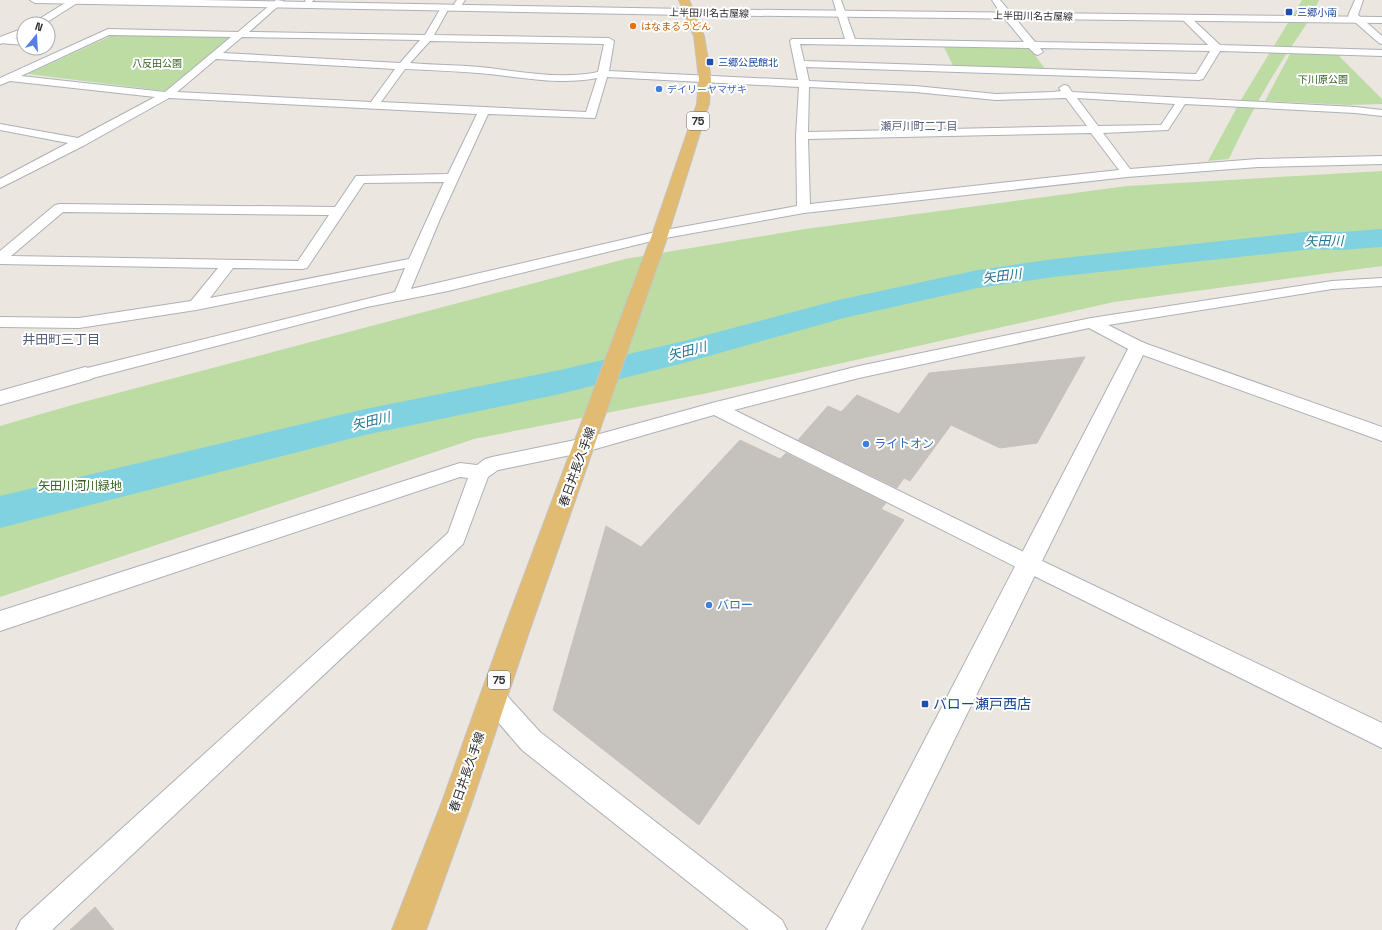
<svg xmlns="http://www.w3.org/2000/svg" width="1382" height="930" font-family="'Space Grotesk','Noto Sans JP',sans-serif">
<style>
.green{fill:#bddca4}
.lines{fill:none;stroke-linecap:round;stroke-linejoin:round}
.river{fill:#81d2e1;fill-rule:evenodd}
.building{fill:#c5c1bc;stroke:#c8c1ba}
.minor-casing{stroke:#adb0b7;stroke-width:2}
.tertiary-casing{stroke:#adb0b7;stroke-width:2}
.secondary-casing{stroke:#adb0b7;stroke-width:2}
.primary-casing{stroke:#c4c4c4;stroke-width:2}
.minor{fill:#fff;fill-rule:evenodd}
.tertiary{fill:#fff;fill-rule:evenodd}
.secondary{fill:#fff;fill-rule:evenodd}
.primary{fill:#e1bb71;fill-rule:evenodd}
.transit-dot{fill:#1a4fb4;stroke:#fff;stroke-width:1.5}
.food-dot{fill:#e8710a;stroke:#fff;stroke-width:1.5}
.shop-dot{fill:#3f7fe0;stroke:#fff;stroke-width:1.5}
.labels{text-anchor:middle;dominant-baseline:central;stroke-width:4;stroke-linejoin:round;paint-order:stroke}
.far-transit-label{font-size:10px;fill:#164399;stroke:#fff;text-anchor:start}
.far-street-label{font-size:10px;fill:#2c2c2c;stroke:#fff}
.far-food-label{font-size:10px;fill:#c56008;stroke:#fff;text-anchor:start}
.far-park-label{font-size:10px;fill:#376224;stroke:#fff}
.far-shop-label{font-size:10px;fill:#366cbe;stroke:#fff;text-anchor:start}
.shield{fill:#fff;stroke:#6b6b6b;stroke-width:1}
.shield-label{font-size:11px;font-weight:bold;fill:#2c2c2c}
.far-neighbourhood-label{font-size:11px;fill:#525d78;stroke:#fff}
.shop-label{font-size:12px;fill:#366cbe;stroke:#fff;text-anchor:start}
.street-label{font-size:12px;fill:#2c2c2c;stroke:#fff}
.park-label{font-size:12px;fill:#376224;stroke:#fff}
.water-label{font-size:13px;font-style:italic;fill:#1e748f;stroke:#fff}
.neighbourhood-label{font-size:13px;fill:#525d78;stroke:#fff}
.near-transit-label{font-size:14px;fill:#164399;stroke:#fff;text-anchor:start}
</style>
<rect width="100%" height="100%" fill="#ece6e1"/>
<path class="green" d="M1302 0H1319C1309 24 1292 44 1279 66 1260 96 1244 127 1229 159L1208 161 1242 98Z
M113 35 234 36 165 91 28 74Z
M943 45 1029 47 1046 70 954 68Z
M1291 52 1337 54 1382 99V104L1348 105 1265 101Z
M1382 171V266L1114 302 708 393 474 439 0 597V426L72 405 625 259 805 229 1127 186Z"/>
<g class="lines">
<path class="river" d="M1382 229V247L1341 250 1313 249 1054 277 978 288 844 318 684 363 560 394 365 435 0 528V496L365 409 560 370 684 341 838 300 978 270 1054 259 1313 231 1341 232Z"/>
</g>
<path class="building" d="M1085 357 1037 443 1000 448 951 425 910 481 904 478 897 488 798 440 828 406 841 412 857 395 899 414 929 373Z
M740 440 780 459 786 453 886 503 881 509 904 520 699 825 553 710 606 526 641 547Z
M95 907 114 930H70Z"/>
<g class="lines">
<defs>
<path id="minor" d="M276 0 284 1 249 32 425 35 442 6 445 5 449 8 434 35 609 38 614 41 609 71 798 80 790 41 792 39H845L833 0H841L855 39 1024 42 1001 14 992 0H1000L1035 42 1208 45 1181 18 1186 15 1189 16 1220 45 1382 50V56L1220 51 1203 79 1199 80 806 67 809 81 915 86 996 94 1053 92 1061 91 1059 88 1064 85 1068 86 1072 92 1355 107 1382 110V116L1355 113 1185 104 1168 130 1103 133 1130 169 1258 159 1382 156V164L1258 167 1127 177 804 213 660 239 448 291 367 307 85 380 79 378 77 374 79 370 395 292 405 268 196 310 79 328 0 327V317L79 318 191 301 218 268 0 264V251L55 205 60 204 335 207 356 176 448 174 477 114 169 98 85 145 0 188V179L68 143 0 130V124L78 138 155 97 10 81 0 85V78L108 29 238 32ZM109 35 231 37 165 92 21 76ZM242 37 420 40 400 63 223 53ZM430 41 604 44 598 72C559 80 519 71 480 67 457 65 433 65 410 63ZM800 44 1029 48 1035 54 1038 55 1043 52 1040 48 1210 51 1196 74 804 61ZM216 59 395 69 371 102 177 92ZM405 69C429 70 454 71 478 73 518 76 557 86 597 78L586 112 381 102ZM607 77 799 87 796 136 797 206 660 231 411 289 440 219 488 114 595 118ZM809 87 915 92 996 100 1066 98 1087 126 808 132ZM1077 98 1175 104 1161 125 1098 126ZM1091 133 1119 170 810 204 808 139ZM444 182 409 259 210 298 233 268 302 269 307 268 364 183ZM63 212 329 215 298 261 11 256Z
M305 0H314L309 4 306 3Z
M457 0H465L461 6 458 7 454 4Z
M1355 0H1363L1358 15 1382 36V44L1379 43 1348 16Z
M0 37 24 39V45L0 43Z
M1382 278V286L1332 289 1108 325 1144 343 1382 427V441L1132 351 1089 328 859 378 734 410 1036 558 1382 723V748L1022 570 714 415 585 452 498 470 488 477 463 544 52 930H16L21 920 448 533 468 478 460 477 0 631V611L460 463 477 465 485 459 492 457 585 438 716 402 859 366 1091 318 1332 281Z
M493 687 502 690 540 732 782 920 787 930H749L522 750 484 706 481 698 484 690Z"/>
<path id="tertiary" d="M70 0H82L44 24H31Z
M24 28V35L0 44V37Z
M1138 341 1145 343 1147 347 861 930H826L1129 347 1131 343Z
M85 367 92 369 95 374 92 379 0 405V391Z"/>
<path id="secondary" d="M30 0H200L688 9 1382 17V23L688 15 35 3Z"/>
<path id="primary" d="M679 0H689L704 36 711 79 709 104 668 235 530 629 472 802 426 930H392L442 802 504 629 652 235 697 104 699 79 694 36Z"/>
</defs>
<use href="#minor" class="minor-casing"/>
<use href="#tertiary" class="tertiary-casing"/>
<use href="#secondary" class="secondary-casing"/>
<use href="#primary" class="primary-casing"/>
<use href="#minor" class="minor"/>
<use href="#tertiary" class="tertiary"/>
<use href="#secondary" class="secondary"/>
<use href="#primary" class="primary"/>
</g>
<g class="transit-dot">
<rect x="1285" y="8" width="8" height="8" rx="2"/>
<rect x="706" y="58" width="8" height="8" rx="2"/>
<rect x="921" y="700" width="8" height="8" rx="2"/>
</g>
<circle class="food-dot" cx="633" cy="26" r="4"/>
<g class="shop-dot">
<circle cx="659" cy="89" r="4"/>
<circle cx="866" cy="444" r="4"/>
<circle cx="709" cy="605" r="4"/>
</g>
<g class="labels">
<g class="far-transit-label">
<text x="1297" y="12">三郷小南</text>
<text x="718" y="62">三郷公民館北</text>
</g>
<g class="far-street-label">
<text transform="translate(709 13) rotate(1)">上半田川名古屋線</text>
<text transform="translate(1033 16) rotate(1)">上半田川名古屋線</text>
</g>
<g class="far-food-label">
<text x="641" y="26">はなまるうどん</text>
</g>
<g class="far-park-label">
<text x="157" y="63">八反田公園</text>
<text x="1323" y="79">下川原公園</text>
</g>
<g class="far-shop-label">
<text x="667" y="89">デイリーヤマザキ</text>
</g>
<g class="shield">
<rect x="687" y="112" width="22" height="18" rx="3"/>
<rect x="488" y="671" width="22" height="18" rx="3"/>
</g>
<g class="shield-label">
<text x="698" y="121">75</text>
<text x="499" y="680">75</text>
</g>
<g class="far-neighbourhood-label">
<text x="919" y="126">瀬戸川町二丁目</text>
</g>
<g class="shop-label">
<text x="874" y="444">ライトオン</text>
<text x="717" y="605">バロー</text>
</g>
<g class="street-label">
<text transform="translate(577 467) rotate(-70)">春日井長久手線</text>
<text transform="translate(467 772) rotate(-71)">春日井長久手線</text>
</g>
<g class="park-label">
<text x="80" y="486">矢田川河川緑地</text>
</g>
<g class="water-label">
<text transform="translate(1324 241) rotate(-1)">矢田川</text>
<text transform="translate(1002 276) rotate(-7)">矢田川</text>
<text transform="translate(687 351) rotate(-14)">矢田川</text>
<text transform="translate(371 421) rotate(-13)">矢田川</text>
</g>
<g class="neighbourhood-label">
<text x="61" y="339">井田町三丁目</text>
</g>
<g class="near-transit-label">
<text x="933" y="704">バロー瀬戸西店</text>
</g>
</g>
<g transform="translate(36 36) rotate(18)"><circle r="19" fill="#ffffff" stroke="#ababab"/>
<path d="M0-3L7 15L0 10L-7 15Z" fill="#557fe5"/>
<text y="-6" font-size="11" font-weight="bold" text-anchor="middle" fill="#2c2c2c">N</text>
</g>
</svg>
